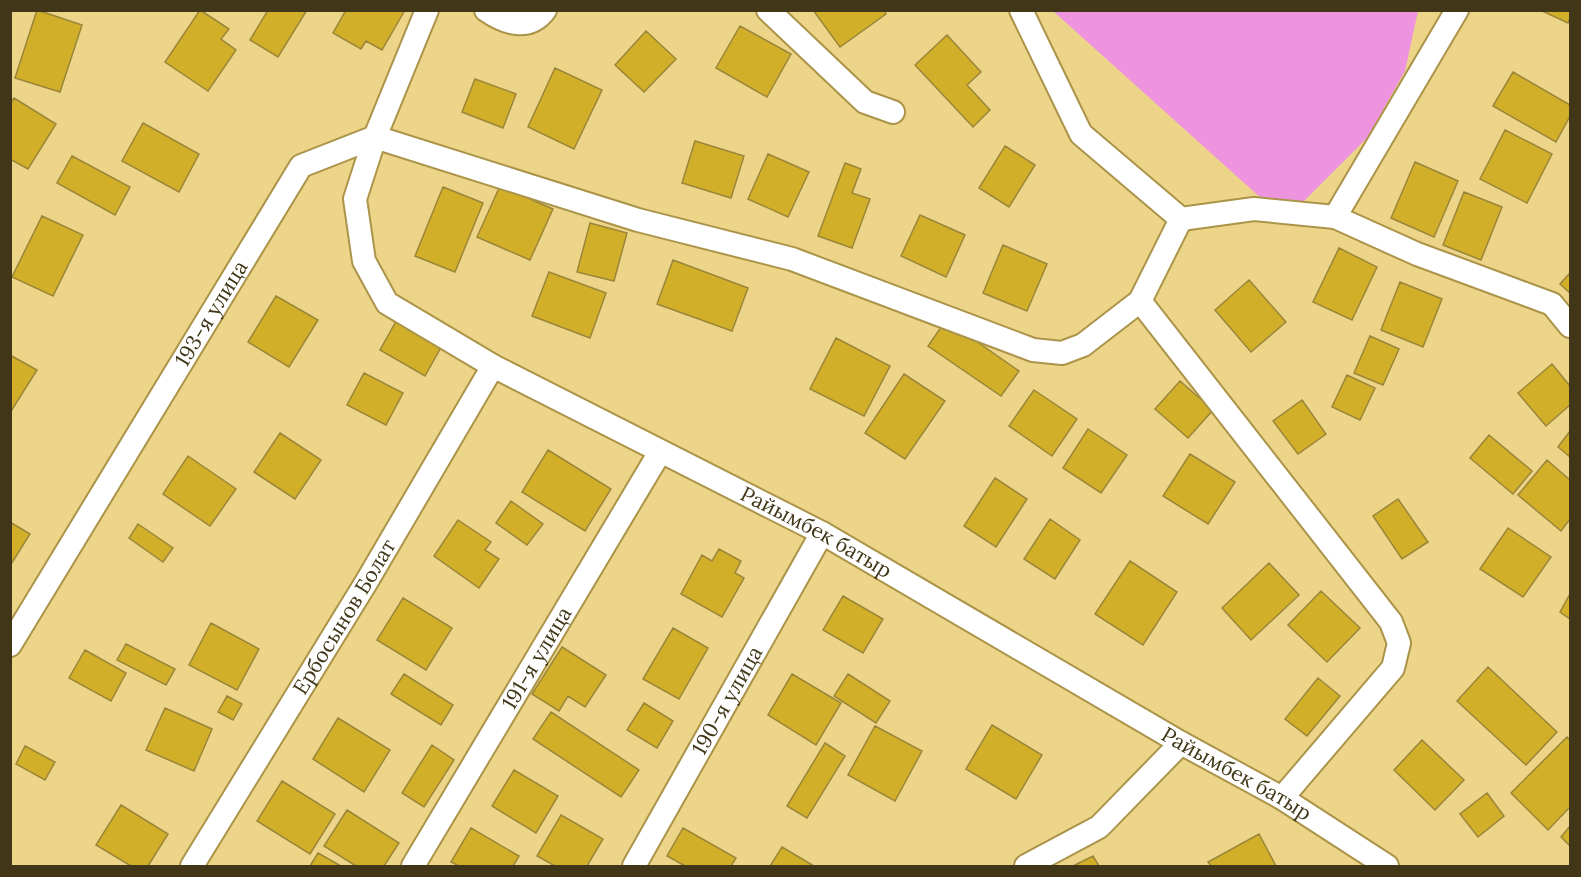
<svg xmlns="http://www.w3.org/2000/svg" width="1581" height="877" font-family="Lora,serif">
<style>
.green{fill:#ee94df}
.building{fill:#d2af28;stroke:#9b8539;stroke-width:1.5}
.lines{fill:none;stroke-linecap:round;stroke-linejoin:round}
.minor-casing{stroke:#ab9449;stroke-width:26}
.minor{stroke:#fff;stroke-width:22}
.labels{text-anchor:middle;stroke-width:6;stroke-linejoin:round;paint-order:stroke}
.street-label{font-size:21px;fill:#413718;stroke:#fdf7e1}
</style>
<rect width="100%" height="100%" fill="#ecd589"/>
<path class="green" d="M1053 11H1418L1405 71 1367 138 1303 202 1262 199Z"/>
<path class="building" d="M37 10 82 25 60 92 15 78Z
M200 10 229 29 221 39 236 50 208 91 165 62Z
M268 10H307L278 57 250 40Z
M346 10H405L382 50 366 41 361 49 333 33Z
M813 10H884L886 14 840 47Z
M1540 10H1570V18L1568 23Z
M740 26 791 54 767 97 716 68Z
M646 31 676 59 644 92 615 65Z
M947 35 981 72 967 85 990 110 973 127 915 65Z
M555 68 602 90 574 149 528 127Z
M1513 72 1570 105V116L1556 142 1493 106Z
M475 79 516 94 503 128 462 112Z
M14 98 56 124 28 169 10 159V104Z
M143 123 199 154 179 192 122 161Z
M1505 130 1552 154 1527 203 1480 179Z
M695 141 744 156 731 198 682 183Z
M1005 146 1035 165 1009 207 979 188Z
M768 154 809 172 788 217 748 199Z
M72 156 130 187 115 215 57 183Z
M1415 162 1458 181 1434 237 1391 218Z
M845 163 861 169 852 193 870 199 852 248 818 236Z
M500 186 553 209 530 260 477 237Z
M443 187 483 203 455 272 415 256Z
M1464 192 1502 207 1481 260 1443 245Z
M920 215 965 235 946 277 901 256Z
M42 216 83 235 53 296 12 277Z
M590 223 627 233 614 281 577 272Z
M1003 245 1047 264 1027 311 983 293Z
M1339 248 1377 267 1352 320 1313 302Z
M673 260 748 288 732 331 657 304Z
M549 272 606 293 590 338 532 316Z
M1570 273V293L1560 284Z
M1249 280 1286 322 1251 352 1215 310Z
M1400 282 1442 299 1423 347 1381 330Z
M276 296 318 320 289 367 248 342Z
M399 316 444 342 425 376 380 350Z
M946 320 1019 371 1001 396 928 346Z
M1370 336 1399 349 1383 385 1354 373Z
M836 338 890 366 864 416 810 389Z
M10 355 37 370 10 413Z
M1552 364 1570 386V405L1546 426 1518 393Z
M364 373 403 393 386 425 347 405Z
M904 374 945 401 905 459 865 433Z
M1347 375 1375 388 1360 420 1332 407Z
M1180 381 1213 410 1188 438 1155 409Z
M1034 390 1077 419 1052 456 1009 426Z
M1302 400 1326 434 1298 454 1273 421Z
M1088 429 1127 455 1101 493 1063 468Z
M1570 431V457L1558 447Z
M280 433 321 460 295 499 254 472Z
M1489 435 1532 471 1513 494 1470 458Z
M548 450 611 489 585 531 522 492Z
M1190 454 1235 482 1208 524 1163 496Z
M188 456 236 489 210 526 163 494Z
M1547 460 1570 480V519L1561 531 1518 495Z
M995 478 1027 499 996 547 964 526Z
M1398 499 1428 542 1402 559 1373 516Z
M511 501 543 524 527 545 496 523Z
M1050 519 1080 540 1055 579 1024 559Z
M458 520 491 542 485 550 499 559 479 588 434 556Z
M10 522 30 534 10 566Z
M138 524 173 548 163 562 129 538Z
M1508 528 1551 557 1523 597 1480 569Z
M719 549 741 561 735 573 744 578 722 617 681 594 702 555 712 561Z
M1130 561 1177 592 1143 645 1095 614Z
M1269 563 1299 595 1251 640 1222 608Z
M1321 591 1360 628 1327 662 1288 625Z
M1570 594V619L1560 612Z
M843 596 883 619 863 653 823 630Z
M403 598 452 628 426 670 377 640Z
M211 623 259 649 237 690 189 665Z
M673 628 708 648 679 699 643 679Z
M126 644 175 669 166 685 117 660Z
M562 647 606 675 585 707 568 696 559 711 532 694Z
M85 650 126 673 111 701 69 678Z
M1488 667 1557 732 1526 765 1457 701Z
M404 674 453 705 441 725 391 694Z
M792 674 841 703 816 745 768 715Z
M848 674 890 701 876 723 834 696Z
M1318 678 1340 696 1307 736 1285 719Z
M227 696 242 704 233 720 218 712Z
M644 703 673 721 657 748 627 730Z
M165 708 212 729 194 771 146 750Z
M551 712 639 770 621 797 533 739Z
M338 718 390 750 364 792 313 759Z
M992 725 1042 755 1016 799 966 769Z
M875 726 922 751 895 801 848 775Z
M1567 737 1570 740V807L1548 830 1511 793Z
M1422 740 1464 780 1435 810 1394 770Z
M825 743 845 756 807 818 787 806Z
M432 745 454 760 424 807 402 793Z
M25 746 55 762 45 780 16 764Z
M514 770 558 796 536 833 492 806Z
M282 781 335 814 310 854 257 821Z
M1487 793 1504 816 1478 837 1460 814Z
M121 805 168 834 148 866H131L96 845Z
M347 810 399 843 384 866H356L324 846Z
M561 815 603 839 587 866H555L537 856Z
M1570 826V846L1561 837Z
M471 828 519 856 513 866H459L451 862Z
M683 828 736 858 731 866H685L667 856Z
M1259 834 1276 866H1211L1208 862Z
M782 847 814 866H770Z
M318 853 341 866H310Z
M1093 856 1099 866H1073Z"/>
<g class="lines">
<defs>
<g id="minor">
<path d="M486 10C506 24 529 31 545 10"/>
<path d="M768 10 865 102 893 112"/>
<path d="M1021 10 1081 134 1181 219 1254 209 1335 217 1417 254 1552 304 1570 326"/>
<path d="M1335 217 1457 10"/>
<path id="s1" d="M1181 219 1140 301 1083 345 1062 353 1033 350 792 259 638 220 375 137 355 199 364 261 387 303 493 366 822 533 1181 743 1282 798 1387 866"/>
<path d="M1140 301 1391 622 1399 643 1393 668 1282 798"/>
<path id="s2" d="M10 645 301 166 375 137 427 10"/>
<path id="s3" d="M192 866 367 581 493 366"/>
<path id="s4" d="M413 866 660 452"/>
<path id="s5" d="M634 866 822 533"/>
<path d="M1026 866 1099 827 1181 743"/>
</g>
</defs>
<use href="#minor" class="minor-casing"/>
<use href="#minor" class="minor"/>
</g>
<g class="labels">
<g class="street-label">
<text dy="7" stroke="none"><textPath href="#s2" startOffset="388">193-я улица</textPath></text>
<text dy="7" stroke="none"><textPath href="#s1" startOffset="1570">Райымбек батыр</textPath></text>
<text dy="7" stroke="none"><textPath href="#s3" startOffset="292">Ербосынов Болат</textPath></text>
<text dy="7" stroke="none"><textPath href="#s4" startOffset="242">191-я улица</textPath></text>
<text dy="7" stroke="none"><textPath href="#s5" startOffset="190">190-я улица</textPath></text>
<text dy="7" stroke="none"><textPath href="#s1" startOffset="2055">Райымбек батыр</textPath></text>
</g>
</g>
<rect width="1581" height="877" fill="none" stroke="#413718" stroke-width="24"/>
</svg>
